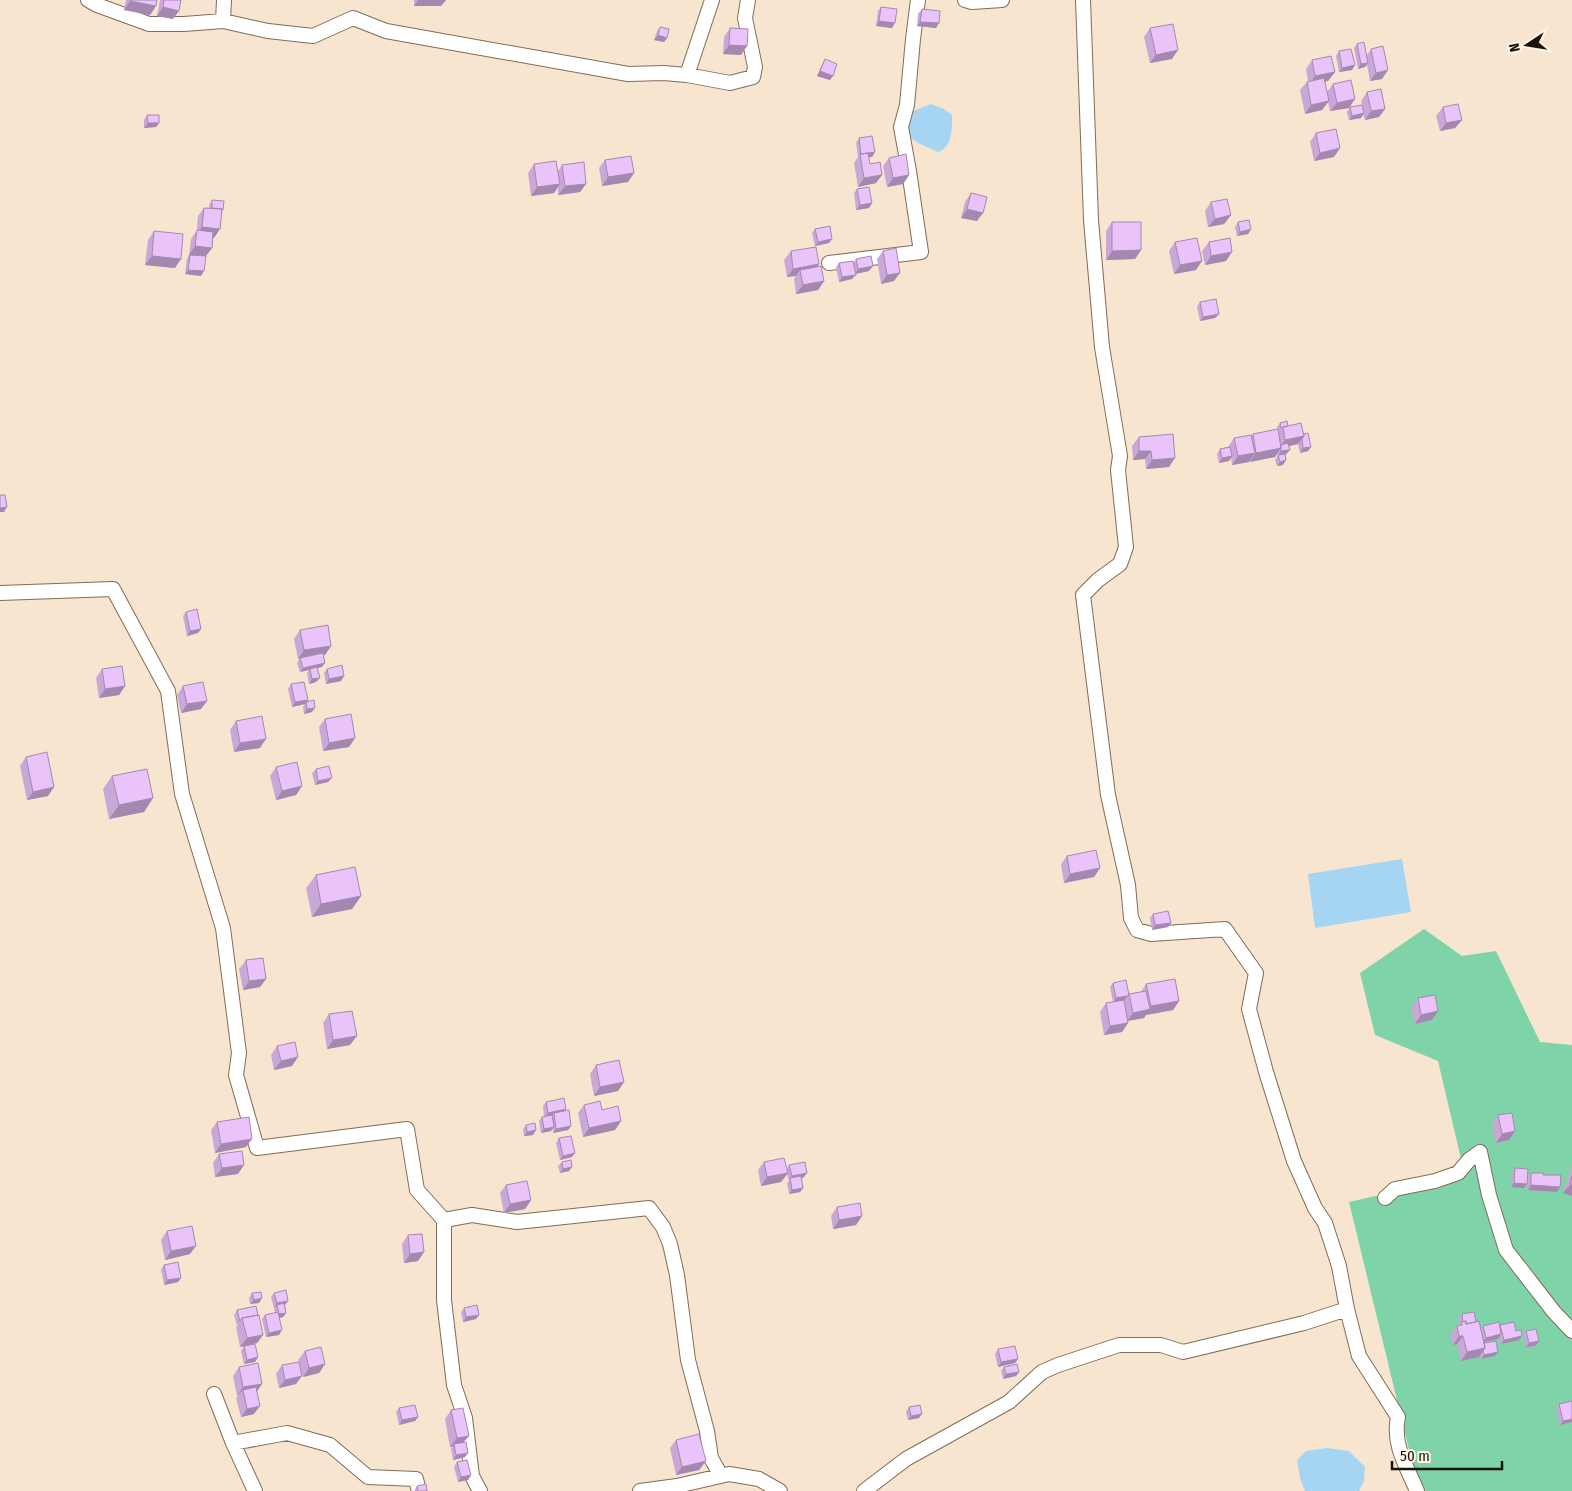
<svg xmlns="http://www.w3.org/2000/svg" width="1572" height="1491" font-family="'Fira Sans Condensed',sans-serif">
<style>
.green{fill:#7fd3a8}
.water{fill:#a6d4f3}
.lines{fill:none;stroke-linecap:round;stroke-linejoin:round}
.street-casing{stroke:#7e6d5a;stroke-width:16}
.street{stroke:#fff;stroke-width:14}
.wall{fill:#c9a8d8}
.shaded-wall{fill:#a488b0}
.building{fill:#eac3fb;stroke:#a488b0}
</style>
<rect width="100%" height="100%" fill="#f8e5cf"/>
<path class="green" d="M1424 929 1462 956 1496 951 1540 1042 1572 1045V1491H1419L1349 1202 1465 1176 1438 1061 1375 1035 1360 973Z"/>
<path class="water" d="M931 104 944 109 952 115C952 128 953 147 938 152 916 141 900 141 911 112Z
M1402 859 1411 912 1315 928 1308 874Z
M1327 1448 1349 1451 1365 1467 1364 1481 1359 1491H1305L1300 1478 1297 1460 1306 1451Z"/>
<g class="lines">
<defs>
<path id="street" d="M88 0 97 5 149 24H184L223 21 268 31 313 36 353 18 386 31 628 74 664 73 687 75 730 83 753 77 755 67 745 18 748 0
M965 0 972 2 1002 0
M1083 0 1091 220 1102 347 1120 456 1118 470 1126 547 1120 564 1098 580 1083 595 1108 795 1128 885 1131 918 1137 930 1151 934 1225 929 1256 973 1249 1009 1266 1072 1294 1161 1315 1208 1325 1223 1339 1266 1347 1309 1359 1356 1398 1417C1392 1444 1407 1467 1417 1491
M223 21 224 0
M687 75 712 0
M829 263 921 252 909 171 901 127 907 105 913 39 918 0
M0 593 113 589 168 691 182 794 223 928 239 1053 236 1075 257 1148 407 1129 417 1190 444 1220V1300L454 1385 465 1418 472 1476 480 1491
M1385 1198 1395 1189 1435 1181 1458 1173 1469 1160 1480 1152 1489 1195 1506 1250 1554 1312 1572 1331
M444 1220 472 1215 517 1222 649 1208 663 1227 670 1244 677 1275 688 1360 707 1431 711 1458 721 1476
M214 1394 233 1443 287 1433 330 1445 368 1477 416 1479 419 1491
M233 1443 255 1491
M640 1491 677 1486 729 1474 759 1479 780 1491
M864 1491 906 1459 1009 1402 1042 1372 1058 1365 1119 1345H1161L1183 1352 1304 1323 1347 1309"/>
</defs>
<use href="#street" class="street-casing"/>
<use href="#street" class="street"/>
</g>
<path class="wall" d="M126 0H157L156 6 150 15 124 10Z
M160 0H181L173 19 157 16Z
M414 0H446L441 6H414Z
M881 7 892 28 876 26 878 11Z
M922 9 939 23 936 28 917 26 918 14Z
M660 27 667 38 664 42 654 40 657 31Z
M730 28 747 46 741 55 723 54 724 37Z
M1150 28 1172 59 1150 63 1144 37Z
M1357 44 1367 55 1371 49 1382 79 1370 81 1367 65 1365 67 1358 69 1354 48Z
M1339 51 1355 65 1352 70 1339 72 1336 56Z
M825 59 830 80 817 76 822 64Z
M1312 60 1335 72 1328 81H1325L1327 92 1333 84 1349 108 1330 111 1328 102 1322 110 1305 114 1300 90 1307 82 1308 81 1306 69Z
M1367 92 1385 109 1379 117 1365 120 1363 114 1361 118 1349 120 1347 112 1350 107 1362 105 1361 101Z
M1443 107 1462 120 1455 128 1440 131 1436 116Z
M147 115 159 123 156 127 144 128V120Z
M1316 133 1334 157 1314 161 1310 142Z
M859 138 875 152 872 157H869L870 164 882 175 876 183 858 187 854 163 858 157 856 143Z
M889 158 909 175 903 184 887 187 883 166Z
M605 160 634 173 628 182 602 186 599 168Z
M534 164 558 171 562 165 586 184 580 192 558 195V187L554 193 531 196 528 173Z
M857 189 872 203 869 208 856 210 854 193Z
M971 193 977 221 961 218 965 202Z
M212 200 221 212 214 238H213L212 248 206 256 201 276 185 274 187 259 189 255 191 239 197 230 198 216 204 208H209V205Z
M1211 202 1231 215 1224 224 1208 227 1205 211Z
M1112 222 1141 250 1135 259 1106 260V231Z
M1238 222 1251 229 1248 234 1237 236 1235 227Z
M815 229 832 239 829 243 815 246 812 233Z
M154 231 175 268 145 265 148 240Z
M1175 242 1196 270 1174 274 1169 251Z
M1209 242 1226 261 1205 265 1202 251Z
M791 251 817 267 824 281 818 290 796 294 794 279 796 276 787 277 784 260Z
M883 251 894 281 881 284 877 259Z
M856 259 869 271 855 274 852 279 839 282 836 267 839 263H853Z
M1200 302 1219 314 1215 318 1200 321 1197 307Z
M1280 423 1288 426 1301 423 1308 451 1300 453 1298 444 1289 446 1290 450 1285 455 1283 465 1277 466 1275 460 1278 455V453L1275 457 1250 462V460L1249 462 1232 465 1231 458 1229 461 1219 463 1217 454 1220 449 1228 447 1234 438 1251 436 1253 434 1278 429 1277 427Z
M1139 437 1169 467 1146 469 1145 459 1133 460 1132 446Z
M186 612 201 629 198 633 187 636 183 616Z
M300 630 331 646 325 655H323L322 667 317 668 316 682 309 684 307 673 309 670 300 672 297 663 300 658 298 659 294 639Z
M102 669 125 686 119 695 99 698 96 678Z
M327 669 344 676 341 681 326 684 324 673Z
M291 684 308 700 305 704 292 707 288 689Z
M183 686 207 701 201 709 181 713 177 695Z
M306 702 312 712 304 714 303 707Z
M325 719 355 738 349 747 323 751 319 727Z
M236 721 260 748 234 752 230 730Z
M26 757 48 796 27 800 20 766Z
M276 767 302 786 296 795 276 800 270 776Z
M316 769 328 782 315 785 312 773Z
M112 776 153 798 144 812 109 819 103 789Z
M1067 856 1100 868 1094 877 1064 883 1061 864Z
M316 875 361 896 352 909 312 917 306 888Z
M1153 914 1171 923 1168 927 1152 930 1150 918Z
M246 960 266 979 260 987 243 990 239 969Z
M1113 983 1129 995V994L1141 992 1146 984 1179 1001 1173 1010 1146 1015 1144 1018 1127 1021 1128 1023 1122 1032 1104 1035 1100 1012 1106 1003 1113 1002 1110 987Z
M1418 998 1432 1020 1415 1024 1411 1007Z
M329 1014 350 1045 327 1049 323 1023Z
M277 1046 292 1066 274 1070 271 1055Z
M596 1065 618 1091 594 1096 590 1074Z
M546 1102 565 1111 571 1126 568 1130 553 1133V1129L551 1131 541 1133 539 1121 542 1117H544L543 1106Z
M584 1105 602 1110 621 1121 615 1130 583 1137 578 1113Z
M1498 1115 1515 1131 1509 1140 1496 1143 1492 1124Z
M217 1122 246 1147 215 1153 211 1130Z
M526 1125 533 1135 524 1136 523 1129Z
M559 1138 572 1157 560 1160 556 1143Z
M219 1154 238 1174 215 1177 213 1163Z
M562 1162 569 1171 560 1173 558 1166Z
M764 1162 787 1169 789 1165 803 1178H801L803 1188 800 1192 789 1194 787 1183 789 1181 787 1174 781 1182 761 1186 758 1170Z
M1572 1166V1196L1563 1193 1571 1168Z
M1515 1168 1524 1188 1511 1187 1512 1173Z
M1531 1173 1543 1175 1560 1187 1557 1192 1528 1190V1178Z
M506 1185 531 1200 525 1209 504 1213 500 1193Z
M837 1207 862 1216 856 1225 833 1229 831 1216Z
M167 1231 190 1254 165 1260 161 1240Z
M408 1235 424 1252 418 1261 404 1263 402 1244Z
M164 1265 178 1282 164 1285 161 1269Z
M252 1293 262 1298 259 1303 250 1304 249 1298Z
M274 1293 285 1305 286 1313 283 1317 279 1318V1335L266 1337 262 1319 265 1315 275 1313 274 1309 276 1307 274 1308 271 1297Z
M464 1308 476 1319 463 1322 461 1312Z
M237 1310 263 1335 257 1343 240 1347 236 1327 238 1325H237L234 1315Z
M1462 1314 1476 1322 1481 1329 1483 1326H1500V1325L1516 1331 1519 1340 1501 1344 1499 1337 1498 1339 1484 1342V1343L1495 1356 1481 1359 1480 1355 1479 1357 1461 1361 1457 1344 1453 1345 1450 1335 1457 1326H1458L1460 1324 1458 1319Z
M1526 1331 1539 1341 1535 1346 1526 1347 1523 1335Z
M244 1346 258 1357 255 1362 244 1364 241 1351Z
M998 1349 1018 1359 1015 1363 998 1367 995 1354Z
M305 1351 325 1364 319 1373 303 1377 298 1360Z
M282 1365 296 1384 279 1388 276 1374Z
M239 1367 257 1391 254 1414 241 1417 236 1398 238 1396H237L233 1376Z
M1004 1367 1019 1372 1016 1376 1003 1379 1001 1371Z
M1559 1404 1572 1422 1560 1425 1556 1408Z
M909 1407 919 1418 908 1420 906 1412Z
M399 1408 418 1417 415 1421 399 1425 396 1412Z
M451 1410 464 1443 465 1457 453 1460 451 1449 452 1447H450L445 1419Z
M676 1440 706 1461 699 1470 676 1475 670 1448Z
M457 1462 471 1475 468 1480 458 1482 454 1467Z
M417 1486 427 1491H414Z"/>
<path class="shaded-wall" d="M418 0H446L441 6H414Z
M130 1 156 6 150 15 124 10Z
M163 7 179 11 173 19 157 16Z
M879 21 895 23 892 28 876 26Z
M920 22 939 23 936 28 917 26Z
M658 35 667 38 664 42 654 40Z
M729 45 747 46 741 55 723 54Z
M1178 50 1172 59 1150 63 1156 55Z
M1368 63 1365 67 1358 69 1361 64Z
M1355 65 1352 70 1339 72 1342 68Z
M1388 70 1382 79 1370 81 1376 73Z
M820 71 833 76 830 80 817 76Z
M1335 72 1328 81 1309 85 1315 76Z
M1355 99 1349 108 1330 111 1337 103Z
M1329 101 1322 110 1305 114 1311 105Z
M1385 109 1379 117 1365 120 1371 111Z
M1364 113 1361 118 1349 120 1352 116Z
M1462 120 1455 128 1440 131 1446 123Z
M148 123H159L156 127 144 128Z
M1340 148 1334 157 1314 161 1320 153Z
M875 152 872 157 861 158 862 154Z
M634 173 628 182 602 186 608 177Z
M882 175 876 183 858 187 864 178Z
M909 175 903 184 887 187 893 178Z
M560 184 554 193 531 196 537 187Z
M586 184 580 192 558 195 565 186Z
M872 203 869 208 856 210 860 205Z
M967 209 983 213 977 221 961 218Z
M1231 215 1224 224 1208 227 1215 219Z
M202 227 220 229 214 238 196 236Z
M1251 229 1248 234 1237 236 1240 232Z
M832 239 829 243 815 246 818 242Z
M195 246 212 248 205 257 189 255Z
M1141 250 1135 259 1106 260 1112 251Z
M1232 252 1226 261 1205 265 1211 256Z
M152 256 181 259 175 268 145 265Z
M1202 261 1196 270 1174 274 1180 265Z
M819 264 813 273 800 270 796 276 787 277 793 269Z
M873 266 869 271 855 274 858 269Z
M188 270 204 271 201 276 185 274Z
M900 273 894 281 881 284 887 275Z
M856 275 852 279 839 282 842 277Z
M824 281 818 290 796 294 803 285Z
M1219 314 1215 318 1200 321 1203 317Z
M1304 436 1298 444 1281 448 1280 447 1285 440Z
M1311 447 1308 451 1300 453 1303 448Z
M1281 448 1275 457 1250 462 1256 453Z
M1290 450 1286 454 1278 456 1281 451Z
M1139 451H1151L1145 459 1133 460Z
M1255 453 1249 462 1232 465 1238 456Z
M1232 456 1229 461 1219 463 1222 458Z
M1175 458 1169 467 1146 469 1152 460Z
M1286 460 1283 465 1277 466 1280 462Z
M7 507 4 512H0V508Z
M201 629 198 633 187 636 190 631Z
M331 646 325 655 298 659 304 650Z
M325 663 322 667 310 670V669L309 670 300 672 303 668Z
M344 676 341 681 326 684 329 679Z
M320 678 316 682 309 684 312 679Z
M125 686 119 695 99 698 105 689Z
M308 700 305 704 292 707 295 702Z
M207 701 201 709 181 713 187 704Z
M315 708 312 712 304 714 307 709Z
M355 738 349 747 323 751 329 743Z
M266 739 260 748 234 752 240 743Z
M332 778 328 782 315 785 318 781Z
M302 786 296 795 276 800 282 791Z
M54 787 48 796 27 800 33 792Z
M153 798 144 812 109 819 119 805Z
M1100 868 1094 877 1064 883 1070 874Z
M361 896 352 909 312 917 321 904Z
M1171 923 1168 927 1152 930 1155 925Z
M266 979 260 987 243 990 249 981Z
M1127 996 1124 1001 1113 1003 1116 998Z
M1179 1001 1173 1010 1146 1015 1144 1018 1127 1021 1133 1013 1148 1010 1151 1006Z
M1438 1011 1432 1020 1415 1024 1421 1015Z
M1128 1023 1122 1032 1104 1035 1110 1026Z
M357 1036 350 1045 327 1049 333 1040Z
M298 1057 292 1066 274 1070 281 1061Z
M624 1082 618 1091 594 1096 600 1087Z
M566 1109 563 1113H554L552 1116 545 1117 548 1113Z
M621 1121 615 1130 583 1137 589 1128Z
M571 1126 568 1130 553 1133 556 1129Z
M554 1127 551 1131 541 1133 544 1129Z
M536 1130 533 1135 524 1136 527 1132Z
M1515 1131 1509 1140 1496 1143 1502 1134Z
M252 1139 246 1147 215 1153 221 1144Z
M575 1153 572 1157 560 1160 563 1156Z
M244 1165 238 1174 215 1177 222 1168Z
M572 1167 569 1171 560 1173 563 1169Z
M788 1173 781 1182 761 1186 767 1177Z
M807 1173 803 1178 790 1180V1178L792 1176Z
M1514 1183 1527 1184 1524 1188 1511 1187Z
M1531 1185 1560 1187 1557 1192 1528 1190Z
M1570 1185H1572V1196L1563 1193Z
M803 1188 800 1192 789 1194 792 1190Z
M531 1200 525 1209 504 1213 510 1204Z
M862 1216 856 1225 833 1229 839 1220Z
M196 1246 190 1254 165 1260 171 1251Z
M424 1252 418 1261 404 1263 410 1254Z
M181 1278 178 1282 164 1285 167 1280Z
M262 1298 259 1303 250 1304 254 1300Z
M288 1301 285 1305H277L276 1307 274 1308 277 1303Z
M286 1313 283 1317 276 1319 279 1314Z
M479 1315 476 1319 463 1322 466 1317Z
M282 1330 279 1335 266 1337 269 1333Z
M1501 1334 1498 1339 1483 1342 1486 1338Z
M263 1335 257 1343 240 1347 247 1338Z
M1459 1336H1463L1457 1344 1453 1345Z
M1522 1336 1519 1340 1501 1344 1504 1340Z
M1539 1341 1535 1346 1526 1347 1529 1343Z
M1485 1348 1479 1357 1461 1361 1467 1352Z
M1498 1352 1495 1356 1481 1359 1484 1355Z
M258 1357 255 1362 244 1364 247 1360Z
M1018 1359 1015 1363 998 1367 1001 1362Z
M325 1364 319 1373 303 1377 309 1368Z
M1019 1372 1016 1376 1003 1379 1006 1374Z
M302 1376 296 1384 279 1388 285 1380Z
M262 1384 256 1393 243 1390 237 1396 243 1387Z
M260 1406 254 1414 241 1417 247 1409Z
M922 1414 919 1418 908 1420 911 1416Z
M418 1417 415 1421 399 1425 402 1420Z
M1572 1419V1422L1560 1425 1563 1421Z
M469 1436 462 1444H454L452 1447H450L457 1438Z
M468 1453 465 1457 453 1460 456 1455Z
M706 1461 699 1470 676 1475 682 1467Z
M471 1475 468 1480 458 1482 461 1477Z"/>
<path class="building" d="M130 0H157L156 6 130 1Z
M164 0H181L179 11 163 7Z
M881 7 897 9 895 23 879 21Z
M922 9 940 11 939 23 920 22Z
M1173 24 1178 50 1156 55 1150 28Z
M660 27 669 29 667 38 658 35Z
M730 28 748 29 747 46 729 45Z
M1364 42 1368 63 1361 64 1357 44Z
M1383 46 1388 70 1376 73 1371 49Z
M1351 49 1355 65 1342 68 1339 51Z
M1331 56 1335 72 1315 76 1312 60Z
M825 59 837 64 833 76 820 71Z
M1324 78 1329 101 1311 105 1307 82Z
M1351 80 1355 99 1337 103 1333 84Z
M1381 89 1385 109 1371 111 1367 92Z
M1458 104 1462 120 1446 123 1443 107Z
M1362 105 1364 113 1352 116 1350 107Z
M147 115H159V123H148Z
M1336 129 1340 148 1320 153 1316 133Z
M872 136 875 152 861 154 859 138Z
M868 153 870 164 880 162 882 175 864 178 860 154Z
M906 154 909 175 893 178 889 158Z
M631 156 634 173 608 177 605 160Z
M556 161 560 184 537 187 534 164Z
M584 162 586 184 565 186 562 165Z
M869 187 872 203 860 205 857 189Z
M971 193 987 197 983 213 967 209Z
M1227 199 1231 215 1215 219 1211 202Z
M212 200 224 201 223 210H222V209L212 208Z
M204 208 222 209 220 229 202 227Z
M1249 220 1251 229 1240 232 1238 222Z
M1112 222H1141V250L1112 251Z
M830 226 832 239 818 242 815 229Z
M197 230 213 232 212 248 195 246Z
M154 231 183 234 181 259 152 256Z
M1197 238 1202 261 1180 265 1175 242Z
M1230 238 1232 252 1211 256 1209 242Z
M816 247 819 264 793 269 791 251Z
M896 248 900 273 887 275 883 251Z
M190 255 206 256 204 271 188 270Z
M871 256 873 266 858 269 856 259Z
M853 261 856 275 842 277 839 263Z
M821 266 824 281 803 285 800 270Z
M1216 299 1219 314 1203 317 1200 302Z
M1287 421 1288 426 1283 427 1281 428 1280 423Z
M1301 423 1304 436 1285 440 1283 427Z
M1278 429 1281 448 1256 453 1253 434Z
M1308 433 1311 447 1303 448 1302 439 1304 436V434Z
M1173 434 1175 458 1152 460 1151 451H1139V437Z
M1251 435 1255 453 1238 456 1234 438Z
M1288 443 1290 450 1281 451V445Z
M1230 447 1232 456 1222 458 1220 449Z
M1285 454 1286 460 1280 462 1278 455Z
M0 495H5L7 507 0 508Z
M197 609 201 629 190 631 186 612Z
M328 625 331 646 304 650 300 630Z
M323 653 325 663 303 668 300 658Z
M342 665 344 676 329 679 327 669Z
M122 666 125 686 105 689 102 669Z
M317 667 320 678 312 679 310 669Z
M203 682 207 701 187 704 183 686Z
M304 682 308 700 295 702 291 684Z
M314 700 315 708 307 709 306 702Z
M351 714 355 738 329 743 325 719Z
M262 716 266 739 240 743 236 721Z
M47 752 54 787 33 792 26 757Z
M297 762 302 786 282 791 276 767Z
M329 766 332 778 318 781 316 769Z
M147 769 153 798 119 805 112 776Z
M1096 850 1100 868 1070 874 1067 856Z
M355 867 361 896 321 904 316 875Z
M1168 911 1171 923 1155 925 1153 914Z
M263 958 266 979 249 981 246 960Z
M1175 979 1179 1001 1151 1006 1146 984Z
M1126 980 1129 995 1127 996 1116 998 1113 983Z
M1146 991 1150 1009 1133 1013 1129 994Z
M1435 995 1438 1011 1421 1015 1418 998Z
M1124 1000 1128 1023 1110 1026 1106 1003Z
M352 1011 357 1036 333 1040 329 1014Z
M295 1042 298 1057 281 1061 277 1046Z
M619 1060 624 1082 600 1087 596 1065Z
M564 1098 566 1109 548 1113 546 1102Z
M600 1101 602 1110 618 1106 621 1121 589 1128 584 1105Z
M569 1110 571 1126 556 1129 554 1113Z
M1512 1113 1515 1131 1502 1134 1498 1115Z
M552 1115 554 1127 544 1129 542 1117Z
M249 1117 252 1139 221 1144 217 1122Z
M535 1123 536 1130 527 1132 526 1125Z
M571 1136 575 1153 563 1156 559 1138Z
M242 1151 244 1165 222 1168 219 1154Z
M784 1158 788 1173 767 1177 764 1162Z
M571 1160 572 1167 563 1169 562 1162Z
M805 1162 807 1173 792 1176 789 1165Z
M1515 1168 1528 1169 1527 1184 1514 1183Z
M1531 1173H1543V1175H1561L1560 1187 1531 1185Z
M801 1176 803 1188 792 1190 790 1178Z
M1572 1176V1185H1570Z
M527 1181 531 1200 510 1204 506 1185Z
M860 1203 862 1216 839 1220 837 1207Z
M192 1226 196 1246 171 1251 167 1231Z
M422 1234 424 1252 410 1254 408 1235Z
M178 1262 181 1278 167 1280 164 1265Z
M286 1290 288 1301 277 1303 274 1293Z
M261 1292 262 1298 254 1300 252 1293Z
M284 1303 286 1313 279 1314 277 1305Z
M477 1305 479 1315 466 1317 464 1308Z
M256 1306 258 1315 242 1318 240 1321 237 1310Z
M278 1312 282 1330 269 1333 265 1315Z
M1474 1312 1476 1322 1466 1324V1321L1463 1322 1462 1314Z
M259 1315 263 1335 247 1338 242 1318Z
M1466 1321V1324L1479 1321 1485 1348 1467 1352 1463 1336H1459L1457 1326 1462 1325 1461 1322Z
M1499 1322 1501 1334 1486 1338 1483 1326Z
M1514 1322 1516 1331 1521 1330 1522 1336 1504 1340 1500 1325Z
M1536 1329 1539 1341 1529 1343 1526 1331Z
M1496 1341 1498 1352 1484 1355 1483 1351 1485 1348 1484 1343Z
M255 1344 258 1357 247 1360 244 1346Z
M1015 1346 1018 1359 1001 1362 998 1349Z
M321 1347 325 1364 309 1368 305 1351Z
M299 1362 302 1376 285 1380 282 1365Z
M258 1363 262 1384 243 1387 239 1367Z
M1017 1364 1019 1372 1006 1374 1004 1367Z
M256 1387 260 1406 247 1409 243 1390Z
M1572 1401V1419L1563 1421 1559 1404Z
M415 1405 418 1417 402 1420 399 1408Z
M920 1405 922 1414 911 1416 909 1407Z
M463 1408 469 1436 457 1438 451 1410Z
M699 1434 706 1461 682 1467 676 1440Z
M466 1442 468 1453 456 1455 454 1444Z
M467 1460 471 1475 461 1477 457 1462Z
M426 1484 427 1491H418L417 1486Z"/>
<g transform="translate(1527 45) rotate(258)" stroke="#fff3e6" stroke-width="4" paint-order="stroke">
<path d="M0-4L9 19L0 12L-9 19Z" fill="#19120b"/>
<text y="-8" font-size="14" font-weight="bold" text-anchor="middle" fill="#19120b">N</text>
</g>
<path d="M1392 1461v8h110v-8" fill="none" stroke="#19120b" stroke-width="2.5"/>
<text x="1400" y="1461" font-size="15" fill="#19120b" stroke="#fff3e6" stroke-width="4" paint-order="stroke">50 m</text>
</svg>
